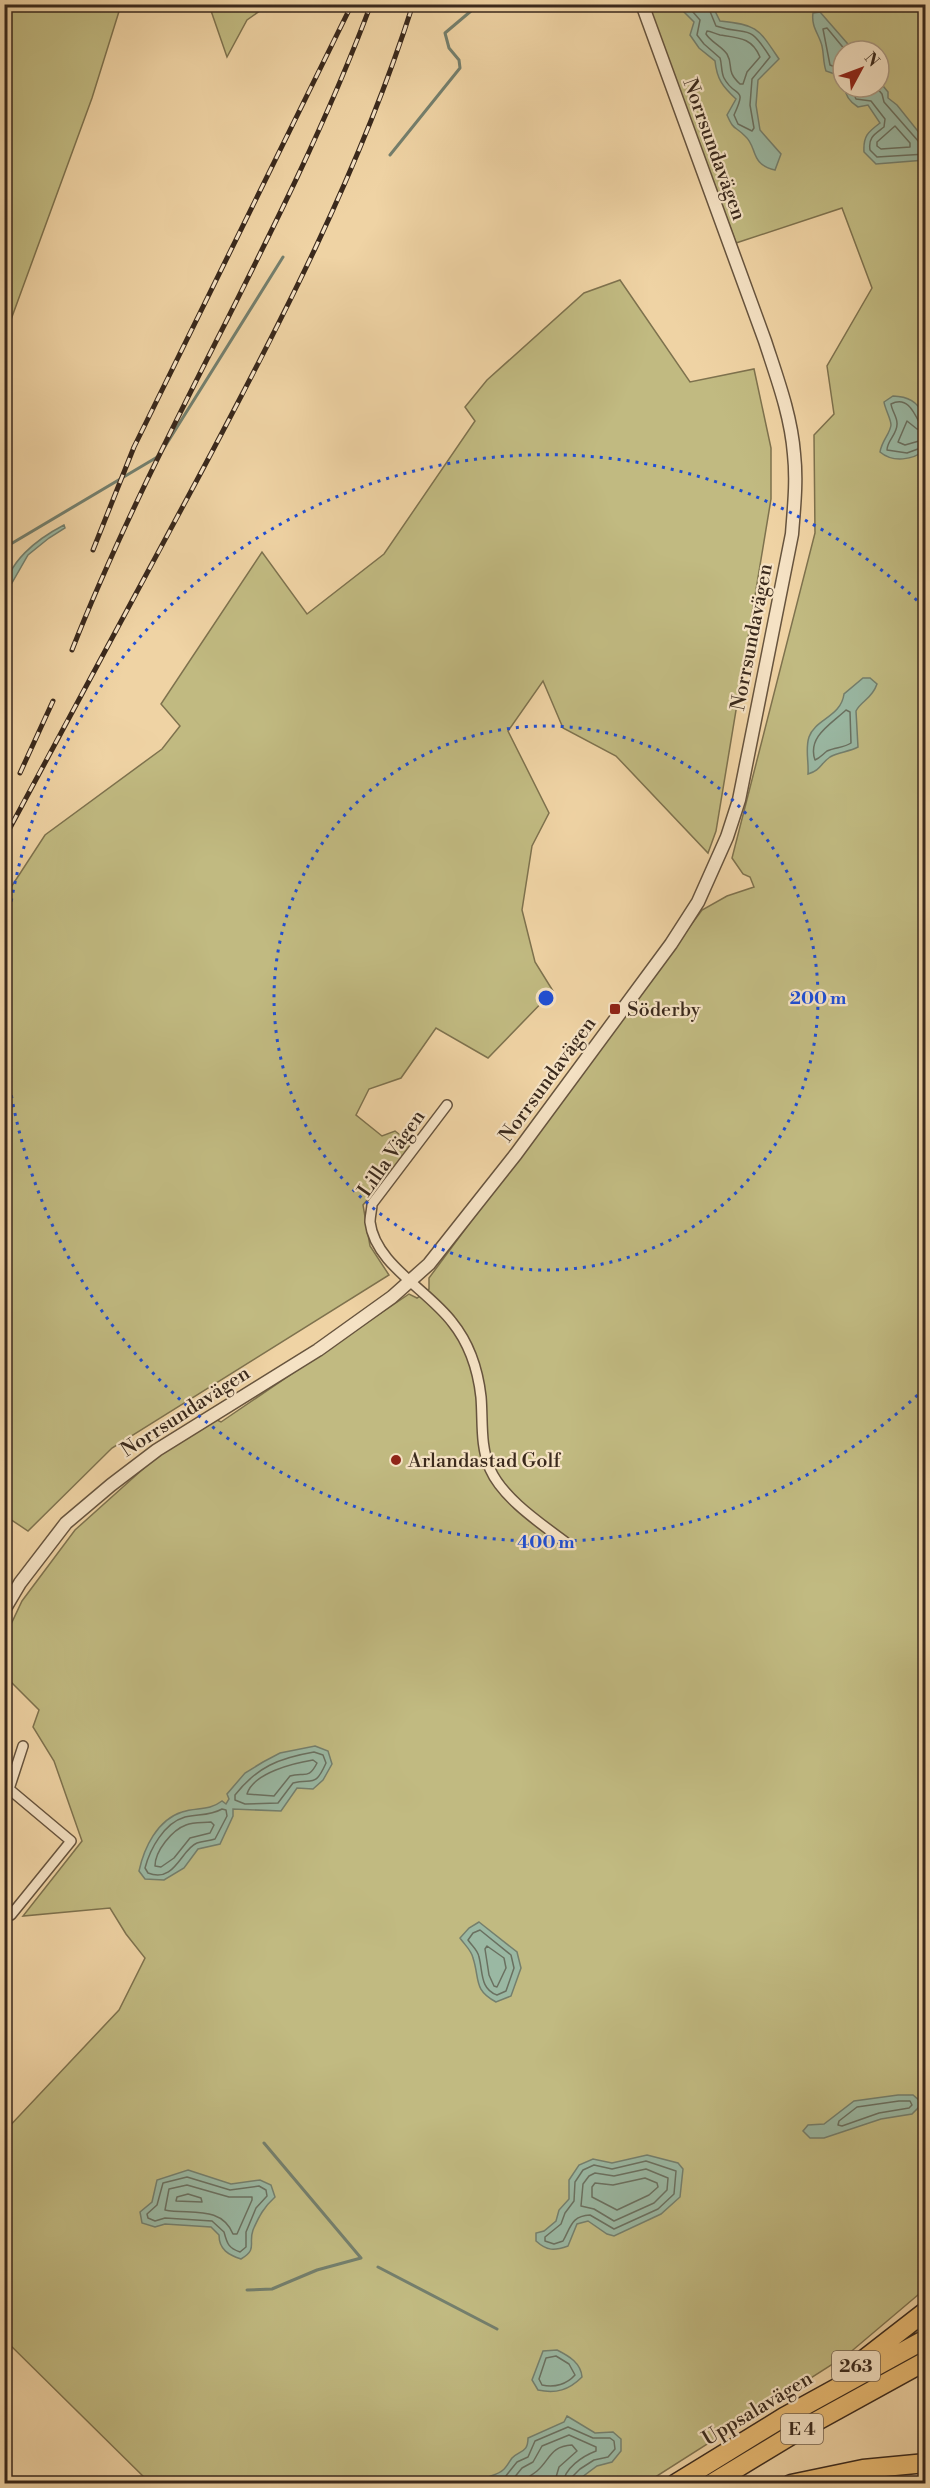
<svg xmlns="http://www.w3.org/2000/svg" width="930" height="2488" font-family="'Libre Bodoni',serif">
<style>
.green{fill:#c1ba81;stroke:#7e724e;stroke-width:1.5;fill-rule:evenodd}
.water{fill:#9ab8a3;stroke:#747f6d;stroke-width:1.5}
.lines{fill:none;stroke-linecap:round;stroke-linejoin:round}
.shore{stroke:#6a7060;stroke-width:1.5}
.stream{stroke:#747f6d;stroke-width:3}
.minor-casing{stroke:#67543e;stroke-width:12}
.tertiary-casing{stroke:#67543e;stroke-width:15}
.motorway-casing{stroke:#3a291c;stroke-width:21}
.minor{stroke:#f5e2c4;stroke-width:9}
.tertiary{stroke:#f5e2c4;stroke-width:12}
.motorway{stroke:#e8ba72;stroke-width:18}
.rail-casing{stroke:#3a291c;stroke-width:5}
.rail{stroke:#f5e2c4;stroke-width:3;stroke-dasharray:9;stroke-linecap:butt}
.ring{fill:none;stroke:#1d4ed8;stroke-width:3;stroke-dasharray:3 6}
.poi-dot{fill:#8f2418;stroke:#f5e2c4;stroke-width:2}
.labels{text-anchor:middle;stroke-width:4.5;stroke-linejoin:round;paint-order:stroke}
.shield{fill:#f5e2c4;stroke:#72604e;stroke-width:1.5}
.shield-label{font-size:18px;font-weight:bold;fill:#3a291c}
.street-label{font-size:20px;fill:#3a291c;stroke:#f5e2c4}
.poi-label{font-size:20px;fill:#3a291c;stroke:#f5e2c4;text-anchor:start}
.centre{fill:#1d4ed8;stroke:#f5e2c4;stroke-width:3}
.ring-label{font-size:18px;text-anchor:middle;font-weight:bold;fill:#1d4ed8;stroke:#f5e2c4;stroke-width:4.5;stroke-linejoin:round;paint-order:stroke}
</style>
<rect width="100%" height="100%" fill="#efd3a4"/>
<filter id="stains"><feTurbulence type="fractalNoise" baseFrequency=".00333" numOctaves="4"/><feColorMatrix values="0 0 0 0 .2 0 0 0 0 .09 0 0 0 0 .02 0 0 0 .5 -.17"/></filter>
<radialGradient id="worn" r=".72"><stop offset=".6" stop-color="#630" stop-opacity="0"/><stop offset="1" stop-color="#630" stop-opacity=".3"/></radialGradient>
<path class="green" d="M5 4 121 5 92 98 5 336Z
M209 5H268L247 20 227 57Z
M648 5H925V2289L847 2355 646 2483H150L5 2340 4 2132 119 2010 145 1958 126 1934 110 1908 23 1916 82 1841 54 1761 33 1727 39 1710 5 1676V1637L22 1601 75 1530 163 1451 215 1419 221 1422 409 1294 417 1298 429 1289V1278L702 910 727 896 754 887 750 877 743 874 732 858 815 533 814 435 834 414 827 366 872 288 842 208 736 243ZM843 51H879V87H843Z
M620 280 690 382 754 369 771 448V499L716 831 708 853 616 756 563 728 543 681 508 731 549 813 532 846 522 910 535 962 553 991 488 1058 436 1028 401 1078 369 1089 356 1115 382 1136 395 1131 413 1145 363 1205 370 1246 389 1275 112 1448 28 1531 4 1515V1456L7 1452 4 1451V898L45 835 162 749 180 726 161 704 262 552 307 614 384 554 475 421 465 407 487 380 584 293Z"/>
<path class="water" d="M677 5H712L720 21C758 25 758 28 779 59L758 80 756 105 760 130 781 154 775 170C749 164 758 147 745 136 734 125 734 131 727 115L736 99C722 86 717 79 715 61L699 48 690 35 694 22Z
M820 12 854 51H843V77L826 71C823 62 824 55 822 46 819 34 811 27 813 13Z
M879 81 888 92V98L897 105 925 140V160L876 164 864 152C863 136 868 132 880 123L868 105 858 107C850 102 845 96 845 87H879Z
M893 396C927 397 926 423 925 450 913 460 893 463 880 452 882 440 890 434 891 425 891 419 885 409 884 402Z
M64 525 65 528 49 538 28 555 5 595C4 563 39 538 64 525Z
M863 678H870L877 684C872 699 861 701 856 711L858 747C849 752 838 752 830 757 820 764 821 770 808 774 809 762 805 749 809 737 815 719 841 717 844 694Z
M315 1746 328 1751 332 1764 323 1780 313 1789 297 1788 281 1811 233 1809V1816L220 1844 198 1849 184 1868 164 1880 145 1879 139 1871C144 1848 157 1820 182 1812 196 1807 209 1811 222 1801L226 1804 229 1799 227 1794 245 1773 263 1762 280 1753Z
M479 1922 517 1952 521 1968 511 1996 496 2002C473 1990 480 1979 473 1958 472 1951 464 1944 460 1938L469 1928Z
M898 2095H913L920 2101 921 2105 912 2114 881 2119 824 2138H810L803 2131 808 2125 824 2124 854 2101Z
M647 2155 678 2163 683 2169 680 2197 661 2214 614 2236 607 2234 588 2221 577 2224 568 2246C554 2251 547 2251 536 2241V2233L544 2231 556 2221 559 2210 569 2199V2180L579 2165 593 2159 612 2163Z
M188 2170 231 2184 260 2180 271 2185 275 2197C264 2207 259 2216 253 2230 248 2244 258 2249 241 2259 229 2255 219 2250 219 2235L211 2227 165 2224 155 2227 142 2223 140 2212 152 2202 157 2180Z
M557 2350C569 2356 581 2363 582 2377 569 2390 556 2394 538 2390L532 2380 543 2351Z
M567 2416 595 2433 613 2432 621 2439V2451L612 2462 597 2466 574 2483H478C486 2475 497 2476 503 2470 507 2467 509 2462 512 2458 520 2450 528 2453 528 2438L564 2422Z"/>
<g class="lines">
<path class="shore" d="M686 4 700 20 697 35 704 44 720 58C722 64 721 72 724 78 735 99 748 85 734 115L738 124 752 131 754 128 750 105 752 79 770 57C747 21 749 37 716 26L707 4
M707 31C711 31 715 34 720 35 740 38 752 38 760 57L747 72 743 84H740C725 70 734 66 727 54 721 46 711 42 706 34Z
M843 70 830 65 823 29 827 28 846 51
M851 87 856 99 871 101 885 119 884 127C875 134 868 137 870 150L877 157 926 154
M876 87 882 94 884 102 919 142 926 144
M895 126 910 143V147L881 149 877 146V142Z
M926 424 919 422C913 410 906 396 891 404 892 411 897 417 897 423 898 434 887 440 887 450L907 453 926 446
M926 431 917 429 907 421 898 442 905 445 926 439
M846 710 850 712 851 743C844 748 835 747 827 751 822 755 820 758 815 760 807 737 831 724 846 710Z
M314 1752 323 1755 326 1763C315 1788 313 1778 293 1783L278 1803 245 1804 235 1800V1795C257 1767 279 1758 314 1752Z
M313 1760 317 1763C308 1781 304 1771 290 1776L274 1796 247 1794C253 1773 294 1763 313 1760Z
M222 1809 226 1810 227 1816 215 1839C209 1841 203 1841 197 1843 181 1849 175 1884 148 1873L145 1868C150 1849 164 1823 185 1817 198 1814 210 1816 222 1809Z
M211 1822 214 1825 210 1833 190 1838 174 1858 161 1867 155 1866C155 1851 172 1830 186 1825 194 1822 203 1823 211 1822Z
M480 1930 511 1955 514 1968 506 1991 497 1995C480 1989 483 1972 479 1957 478 1950 472 1946 468 1940L473 1933Z
M487 1946 504 1958 506 1968 497 1987 494 1986 489 1975 485 1949Z
M899 2101H910L912 2105 909 2108 879 2113 842 2126 838 2125 839 2121 857 2107Z
M646 2161 676 2171 674 2194 658 2209 614 2229 590 2215C571 2216 571 2227 563 2241L554 2244 545 2241V2237L561 2224 565 2213 574 2201 575 2182 583 2170 594 2165 612 2169Z
M646 2169 668 2178 667 2190 654 2203 614 2221 594 2209 581 2206 583 2184 589 2176 595 2173 614 2176Z
M187 2177 230 2190 259 2186 266 2190 267 2196 256 2208 246 2232V2247L240 2252C228 2248 227 2243 224 2232L212 2221 165 2218 155 2221 148 2218 147 2214 157 2205 163 2183Z
M645 2178 657 2183 658 2187 649 2195 617 2210 592 2197V2187L595 2183 613 2185Z
M187 2185 229 2197H252V2200L237 2234H233C221 2205 190 2215 165 2210L169 2189Z
M188 2194 201 2198 202 2202 176 2201 177 2197Z
M556 2356 569 2364 575 2375C567 2384 555 2388 542 2385L539 2379 546 2358Z
M487 2484 505 2477 517 2462 528 2457 535 2441 568 2427 593 2438H610L614 2441 615 2449 608 2457 594 2460 580 2469 571 2478 570 2484
M509 2484 522 2468 533 2462 542 2446 569 2435 596 2447V2451C583 2456 564 2468 563 2484
M521 2484C526 2477 531 2476 537 2471 550 2460 550 2446 572 2445L577 2451 559 2467 554 2484"/>
<path class="stream" d="M390 155 460 68 459 60 449 48 445 33 471 11 475 4
M4 548 159 456 283 257
M378 2267 497 2329
M247 2290 272 2289 317 2270 361 2258 264 2143"/>
<defs>
<path id="minor" d="M447 1105 372 1204C372 1209 370 1216 370 1222 375 1264 428 1290 452 1322 469 1343 478 1370 481 1397 483 1422 480 1445 490 1469 503 1499 543 1525 568 1544
M4 1916 11 1915 71 1841 9 1789 23 1746"/>
<path id="tertiary" d="M4 1610 20 1583 66 1523 111 1485 157 1450 318 1350 392 1297 429 1264 516 1154 671 944 698 902 727 837 739 800 792 534C794 507 797 481 794 454 791 415 777 378 765 341L642 4"/>
<path id="motorway" d="M854 2367 926 2311
M675 2484 784 2417 926 2339
M711 2484 795 2433 926 2361
M791 2484 863 2469 926 2463"/>
</defs>
<use href="#minor" class="minor-casing"/>
<use href="#tertiary" class="tertiary-casing"/>
<use href="#motorway" class="motorway-casing"/>
<use href="#minor" class="minor"/>
<use href="#tertiary" class="tertiary"/>
<use href="#motorway" class="motorway"/>
<defs>
<path id="rail" d="M93 550 134 447 352 4
M72 650C159 429 288 227 371 4
M20 773 53 701
M4 839C68 719 133 600 197 480 279 326 360 171 413 4"/>
</defs>
<use href="#rail" class="rail-casing"/>
<use href="#rail" class="rail"/>
</g>
<g class="ring">
<circle cx="546" cy="998" r="272"/>
<path d="M924 1389A544 544 0 0 1 5 1050M5 946A544 544 0 0 1 924 607"/>
</g>
<g class="poi-dot">
<rect x="609" y="1003" width="12" height="12" rx="3"/>
<circle cx="396" cy="1460" r="6"/>
</g>
<g class="labels">
<g class="shield">
<rect x="832" y="2351" width="48" height="30" rx="4.5"/>
<rect x="781" y="2414" width="42" height="30" rx="4.5"/>
</g>
<g class="shield-label">
<text x="856" y="2372">263</text>
<text x="802" y="2435">E 4</text>
</g>
<g class="street-label">
<text transform="translate(715 149) rotate(70)" y="7">Norrsundavägen</text>
<text transform="translate(751 637) rotate(-79)" y="7">Norrsundavägen</text>
<text transform="translate(547 1079) rotate(-54)" y="7">Norrsundavägen</text>
<text transform="translate(391 1153) rotate(-55)" y="7">Lilla Vägen</text>
<text transform="translate(185 1411) rotate(-33)" y="7">Norrsundavägen</text>
<text transform="translate(757 2408) rotate(-31)" y="7">Uppsalavägen</text>
</g>
<g class="poi-label">
<text x="627" y="1016">Söderby</text>
<text x="408" y="1467">Arlandastad Golf</text>
</g>
</g>
<circle cx="546" cy="998" r="9" class="centre"/>
<g class="ring-label">
<text x="818" y="1004">200 m</text>
<text x="546" y="1548">400 m</text>
</g>
<rect width="930" height="2488" fill="none" stroke="#efd3a4" stroke-width="24"/>
<rect x="6" y="6" width="918" height="2476" fill="none" stroke="#3a291c" stroke-width="3"/>
<rect x="12" y="12" width="906" height="2464" fill="none" stroke="#3a291c" stroke-width="1.5"/>
<g transform="translate(861 69) rotate(49)"><circle r="28" fill="#f5e2c4" stroke="#aa9881" stroke-width="1.5"/>
<path d="M0-4.5L10 22L0 15L-10 22Z" fill="#8f2418"/>
<text y="-9" font-size="16" font-weight="bold" text-anchor="middle" fill="#3a291c">N</text>
</g>
<rect width="100%" height="100%" filter="url(#stains)"/>
<rect width="100%" height="100%" fill="url(#worn)"/>
</svg>
